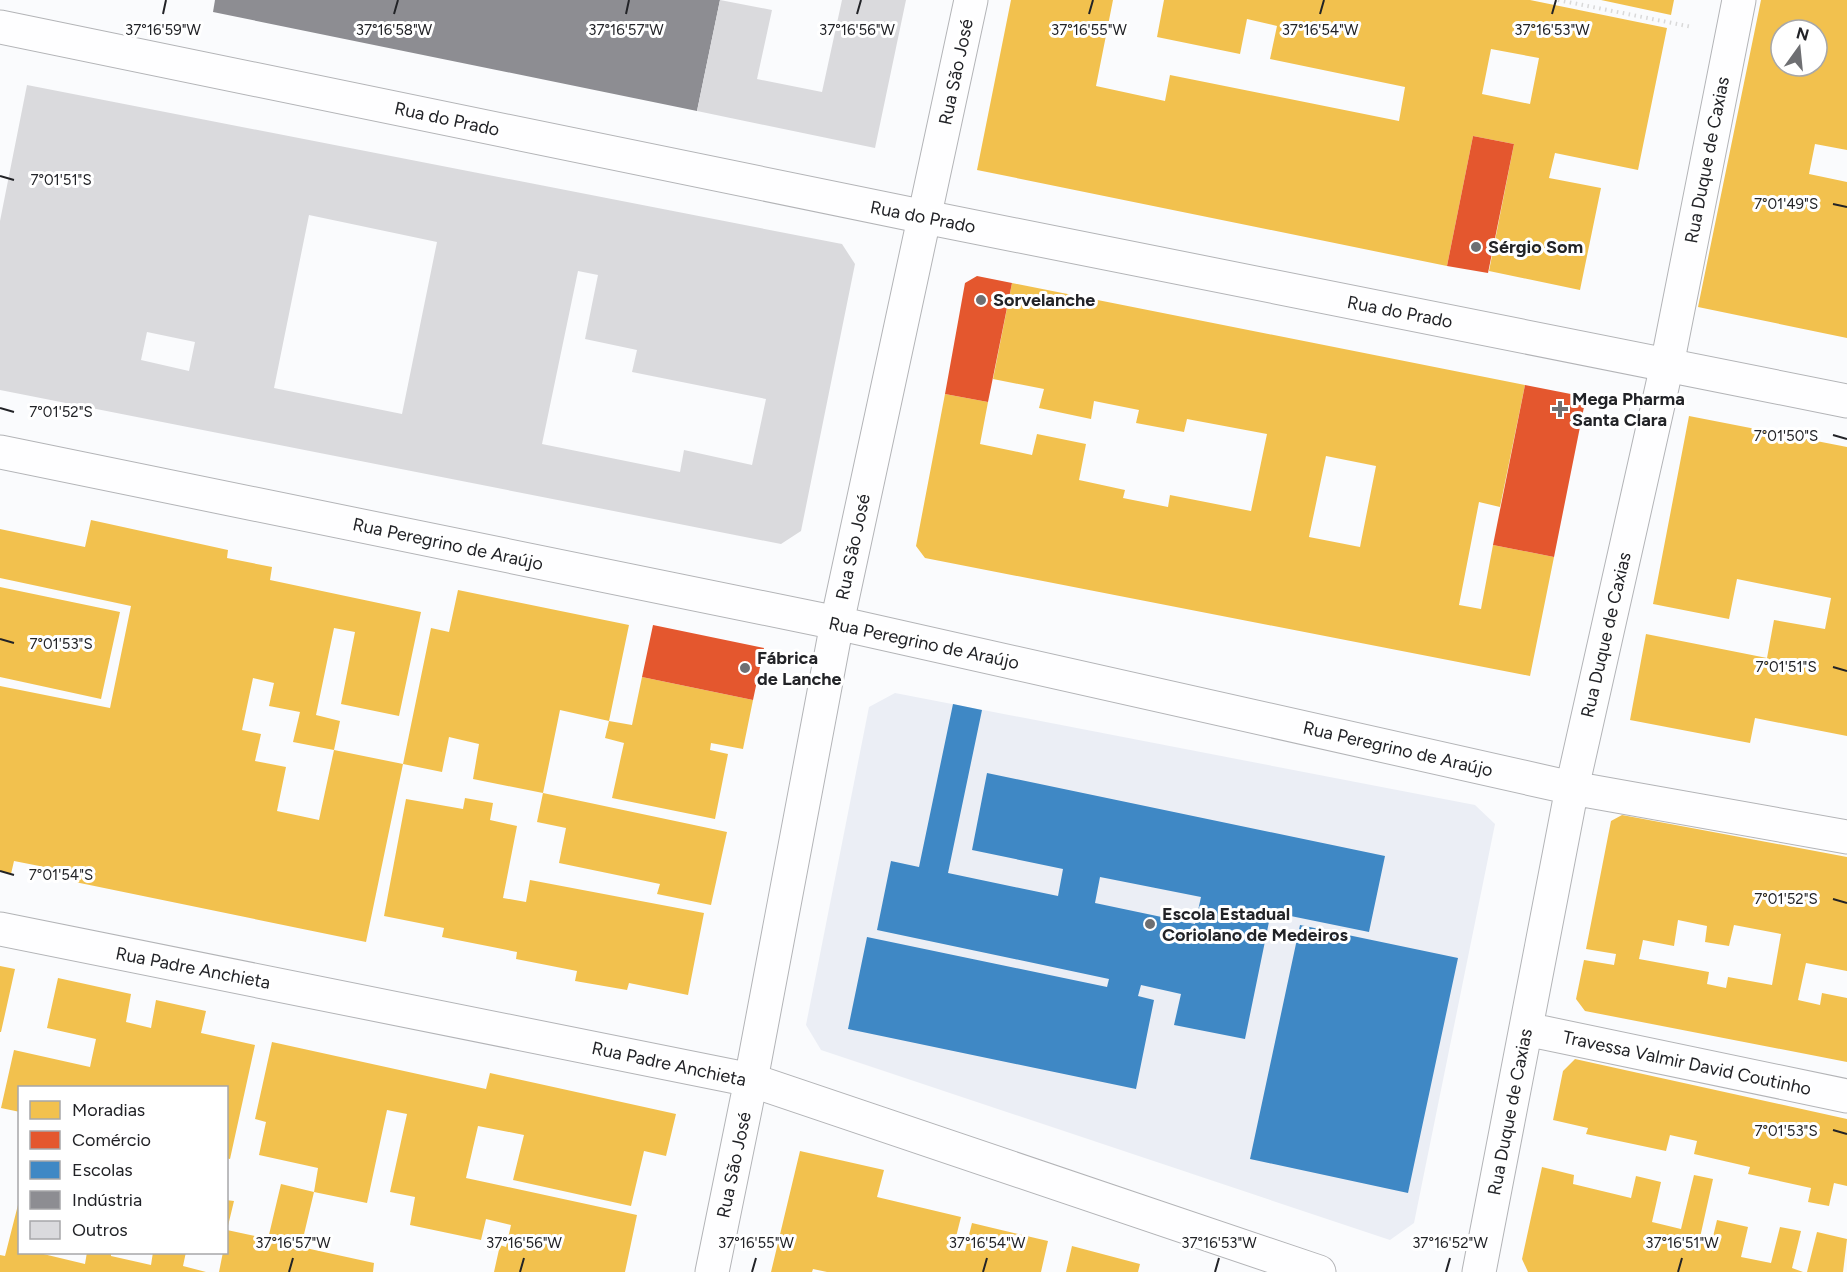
<svg xmlns="http://www.w3.org/2000/svg" width="1847" height="1272" font-family="Figtree,sans-serif">
<style>
.built{fill:#ebeef5}
.homes{fill:#f2c14e;fill-rule:evenodd}
.shops{fill:#e4572e}
.schools{fill:#3f88c5;fill-rule:evenodd}
.industry{fill:#8d8d92}
.building{fill:#dadadd;fill-rule:evenodd}
.lines{fill:none;stroke-linecap:round;stroke-linejoin:round}
.minor-casing{stroke:#b3b4b7;stroke-width:35}
.major-casing{stroke:#b3b4b7;stroke-width:35}
.path{stroke:#d9d9d9;stroke-width:4;stroke-dasharray:1.5 4.5;stroke-linecap:butt}
.minor{stroke:#fefeff;stroke-width:33}
.major{stroke:#fefeff;stroke-width:33}
.ticks{fill:none;stroke:#222327;stroke-width:2}
.poi-dot{fill:#6e6f72;stroke:#fff;stroke-width:2}
.labels{text-anchor:middle;stroke-width:6;stroke-linejoin:round;paint-order:stroke}
.street-label{font-size:18px;fill:#222327;stroke:#fff}
.poi-label{font-size:18px;font-weight:bold;fill:#222327;stroke:#fff;text-anchor:start}
.ticks-label{font-size:15px;text-anchor:middle;fill:#222327;stroke:#fff;stroke-width:6;stroke-linejoin:round;paint-order:stroke}
</style>
<rect width="100%" height="100%" fill="#fafbfd"/>
<path class="built" d="M895 693 1475 805 1495 824 1414 1223 1390 1240 821 1050 806 1025 869 707Z"/>
<path class="homes" d="M1011 0H1113L1096 86 1165 101 1170 75 1399 121 1405 87 1270 59 1277 26 1247 19 1240 54 1157 37 1164 0H1530L1667 28 1638 170 1555 153 1549 178 1601 188 1580 290 1489 271 1514 144 1473 136 1447 266 977 170ZM1491 49 1539 58 1530 104 1482 94Z
M1601 0H1674L1671 15Z
M1761 0H1847V150L1815 144 1809 174 1847 182V338L1698 307ZM1781 30H1817V66H1781Z
M1012 283 1525 385 1500 507 1479 502 1459 605 1481 609 1493 545 1554 557 1530 676 925 558 916 546 945 394 988 402 980 444 1032 455 1037 434 1086 444 1079 480 1125 490 1123 498 1168 507 1170 495 1251 511 1267 434 1187 419 1184 432 1136 423 1139 410 1094 401 1091 419 1039 408 1044 389 993 379ZM1326 456 1376 466 1360 547 1309 537Z
M1689 416 1847 447V736L1755 718 1750 743 1630 720 1646 634 1767 658 1774 620 1825 629 1831 598 1737 579 1729 619 1653 604Z
M91 520 228 550 227 558 272 567 270 580 421 612 399 716 341 704 355 632 334 628 316 715 340 721 334 750 403 764 366 942 75 882V873L14 861 11 874 0 871V686L110 708 131 606 0 578V529L85 547ZM253 678 274 683 269 706 300 712 293 742 334 750 319 820 277 811 286 767 255 761 261 734 242 730Z
M0 587 120 612 101 699 0 677Z
M458 590 629 625 609 721 560 710 543 793 473 779 479 744 449 737 442 772 403 764 431 628 449 632Z
M642 677 753 700 743 749 711 743 710 750 728 754 715 819 612 798 624 743 605 738 609 721 632 725Z
M543 793 727 832 711 905 657 894 660 884 559 863 566 828 537 822Z
M465 798 493 803 490 820 517 826 503 898 526 902 530 880 704 913 688 995 629 983 627 990 575 981 577 971 516 959 517 952 442 937 444 928 384 916 406 799 463 809Z
M1622 815 1847 857V971L1806 963 1798 1000 1820 1005 1822 993 1847 998V1062L1585 1011 1576 999 1584 960 1614 965 1616 954 1586 949 1611 821ZM1678 920 1707 926 1705 942 1729 946 1734 925 1781 934 1772 985 1728 977 1726 988 1707 984 1709 972 1639 959 1643 940 1674 946Z
M0 966 15 969 1 1032H0Z
M58 978 131 994 126 1022 151 1028 156 1000 206 1011 201 1033 255 1045 230 1159 226 1158V1088H20V1112L1 1108 14 1050 90 1067 96 1039 47 1028Z
M272 1042 486 1089 490 1073 676 1114 666 1156 644 1151 631 1206 513 1180 524 1135 478 1126 466 1178 637 1215 625 1272H494L500 1245 506 1247 511 1225 486 1219 481 1240 410 1225 415 1197 390 1192 407 1114 387 1110 367 1203 314 1192 318 1168 259 1155 266 1122 255 1119Z
M1575 1059 1847 1119V1186L1834 1183 1829 1206 1808 1202 1811 1188 1748 1174 1750 1167 1694 1154 1697 1141 1670 1135 1666 1151 1586 1134 1588 1128 1553 1120 1563 1071Z
M800 1151 884 1170 877 1197 961 1217 953 1249 965 1251 972 1223 1048 1241 1041 1272H827L813 1269 812 1272H771Z
M1542 1167 1574 1175 1573 1184 1631 1198 1636 1176 1661 1182 1652 1222 1681 1229 1694 1175 1713 1179 1699 1242 1711 1245 1717 1220 1748 1227 1741 1257 1771 1263 1780 1227 1801 1231 1792 1268 1803 1272H1528L1522 1259Z
M281 1184 314 1192 301 1247 374 1263 373 1272H219L223 1252H226L227 1230 268 1239Z
M20 1197V1252H35L85 1264 87 1252H111V1256L151 1265 153 1252H186L183 1266 206 1272H0V1255L5 1256Z
M226 1200 234 1201 227 1230H226Z
M1817 1232 1847 1239 1843 1272H1807Z
M1072 1246 1140 1264 1138 1272H1066Z"/>
<path class="shops" d="M1473 136 1514 144 1488 273 1447 266Z
M977 276 1012 283 988 402 945 394 965 283Z
M1525 385 1586 397 1554 557 1493 545Z
M653 625 764 648 753 700 642 677Z"/>
<path class="schools" d="M953 704 982 710 948 873 1058 896 1063 869 972 850 987 773 1385 856 1369 932 1271 912 1245 1039 1174 1025 1181 994 1141 985 1138 996 1154 1000 1136 1089 848 1029 867 937 1107 987 1109 979 877 930 891 861 919 867ZM1100 877 1201 897 1195 924 1095 903Z
M1300 925 1458 958 1408 1193 1250 1159Z"/>
<path class="industry" d="M215 0H720L697 111 213 12Z"/>
<path class="building" d="M720 0 772 10 757 79 822 92 842 0H906L875 148 697 111Z
M27 85 842 244 855 264 801 531 781 544 0 390V221ZM309 215 437 242 402 414 274 388ZM578 271 598 275 585 339 637 350 632 372 766 399 752 465 684 450 680 472 542 444ZM147 332 195 342 189 371 141 360Z"/>
<g class="lines">
<defs>
<path id="minor" d="M0 452 837 623 1572 788 1847 837
M0 929 751 1080 1319 1272
M1526 1029 1847 1096
M712 1272 751 1080 837 623 971 0
M1479 1272 1572 788 1667 365 1739 0"/>
<path id="major" d="M0 27 925 217 1847 401"/>
</defs>
<use href="#minor" class="minor-casing"/>
<use href="#major" class="major-casing"/>
<path class="path" d="M1558 0 1692 27"/>
<use href="#minor" class="minor"/>
<use href="#major" class="major"/>
</g>
<path class="ticks" d="M163 14 166 0M394 14 398 0M626 14 629 0M857 14 861 0M1089 14 1093 0M1320 14 1324 0M1552 14 1556 0M0 176 14 180M1833 204 1847 207M0 408 14 412M1833 435 1847 439M0 639 14 643M1833 667 1847 671M0 871 14 875M1833 899 1847 903M1833 1130 1847 1134M289 1272 293 1258M520 1272 524 1258M752 1272 756 1258M983 1272 987 1258M1215 1272 1219 1258M1446 1272 1450 1258M1678 1272 1682 1258"/>
<g class="poi-dot">
<circle cx="1476" cy="247" r="6"/>
<circle cx="981" cy="300" r="6"/>
<path d="M1557 400h6v6h6v6h-6v6h-6v-6h-6v-6h6z"/>
<circle cx="745" cy="668" r="6"/>
<circle cx="1150" cy="924" r="6"/>
</g>
<g class="labels">
<g class="street-label">
<text transform="translate(956 72) rotate(-78)" y="6">Rua São José</text>
<text transform="translate(447 119) rotate(12)" y="6">Rua do Prado</text>
<text transform="translate(1707 160) rotate(-79)" y="6">Rua Duque de Caxias</text>
<text transform="translate(923 217) rotate(11)" y="6">Rua do Prado</text>
<text transform="translate(1400 312) rotate(11)" y="6">Rua do Prado</text>
<text transform="translate(448 544) rotate(12)" y="6">Rua Peregrino de Araújo</text>
<text transform="translate(853 547) rotate(-78)" y="6">Rua São José</text>
<text transform="translate(1606 635) rotate(-77)" y="6">Rua Duque de Caxias</text>
<text transform="translate(924 643) rotate(12)" y="6">Rua Peregrino de Araújo</text>
<text transform="translate(1398 749) rotate(13)" y="6">Rua Peregrino de Araújo</text>
<text transform="translate(193 968) rotate(11)" y="6">Rua Padre Anchieta</text>
<text transform="translate(1687 1063) rotate(12)" y="6">Travessa Valmir David Coutinho</text>
<text transform="translate(669 1064) rotate(12)" y="6">Rua Padre Anchieta</text>
<text transform="translate(1510 1112) rotate(-79)" y="6">Rua Duque de Caxias</text>
<text transform="translate(734 1165) rotate(-78)" y="6">Rua São José</text>
</g>
<g class="poi-label">
<text x="1488" y="253">Sérgio Som</text>
<text x="993" y="306">Sorvelanche</text>
<text x="1572" y="405">Mega Pharma<tspan x="1572" dy="21">Santa Clara</tspan></text>
<text x="757" y="664">Fábrica<tspan x="757" dy="21">de Lanche</tspan></text>
<text x="1162" y="920">Escola Estadual<tspan x="1162" dy="21">Coriolano de Medeiros</tspan></text>
</g>
</g>
<g class="ticks-label">
<text x="163" y="35">37°16'59"W</text>
<text x="394" y="35">37°16'58"W</text>
<text x="626" y="35">37°16'57"W</text>
<text x="857" y="35">37°16'56"W</text>
<text x="1089" y="35">37°16'55"W</text>
<text x="1320" y="35">37°16'54"W</text>
<text x="1552" y="35">37°16'53"W</text>
<text x="61" y="185">7°01'51"S</text>
<text x="1786" y="209">7°01'49"S</text>
<text x="61" y="417">7°01'52"S</text>
<text x="1786" y="441">7°01'50"S</text>
<text x="61" y="649">7°01'53"S</text>
<text x="1786" y="672">7°01'51"S</text>
<text x="61" y="880">7°01'54"S</text>
<text x="1786" y="904">7°01'52"S</text>
<text x="1786" y="1136">7°01'53"S</text>
<text x="293" y="1248">37°16'57"W</text>
<text x="524" y="1248">37°16'56"W</text>
<text x="756" y="1248">37°16'55"W</text>
<text x="987" y="1248">37°16'54"W</text>
<text x="1219" y="1248">37°16'53"W</text>
<text x="1450" y="1248">37°16'52"W</text>
<text x="1682" y="1248">37°16'51"W</text>
</g>
<rect x="18" y="1086" width="210" height="168" fill="#ffffff" stroke="#a7a7a9" stroke-width="1.5"/>
<rect x="30" y="1101" width="30" height="18" fill="#f2c14e" stroke="#a7a7a9" stroke-width="1.5"/>
<text x="72" y="1116" font-size="18" fill="#222327">Moradias</text>
<rect x="30" y="1131" width="30" height="18" fill="#e4572e" stroke="#a7a7a9" stroke-width="1.5"/>
<text x="72" y="1146" font-size="18" fill="#222327">Comércio</text>
<rect x="30" y="1161" width="30" height="18" fill="#3f88c5" stroke="#a7a7a9" stroke-width="1.5"/>
<text x="72" y="1176" font-size="18" fill="#222327">Escolas</text>
<rect x="30" y="1191" width="30" height="18" fill="#8d8d92" stroke="#a7a7a9" stroke-width="1.5"/>
<text x="72" y="1206" font-size="18" fill="#222327">Indústria</text>
<rect x="30" y="1221" width="30" height="18" fill="#dadadd" stroke="#a7a7a9" stroke-width="1.5"/>
<text x="72" y="1236" font-size="18" fill="#222327">Outros</text>
<g transform="translate(1799 48) rotate(15)"><circle r="28" fill="#ffffff" stroke="#a7a7a9" stroke-width="1.5"/>
<path d="M0-4.5L10 22L0 15L-10 22Z" fill="#6e6f72"/>
<text y="-9" font-size="16" font-weight="bold" text-anchor="middle" fill="#222327">N</text>
</g>
</svg>
